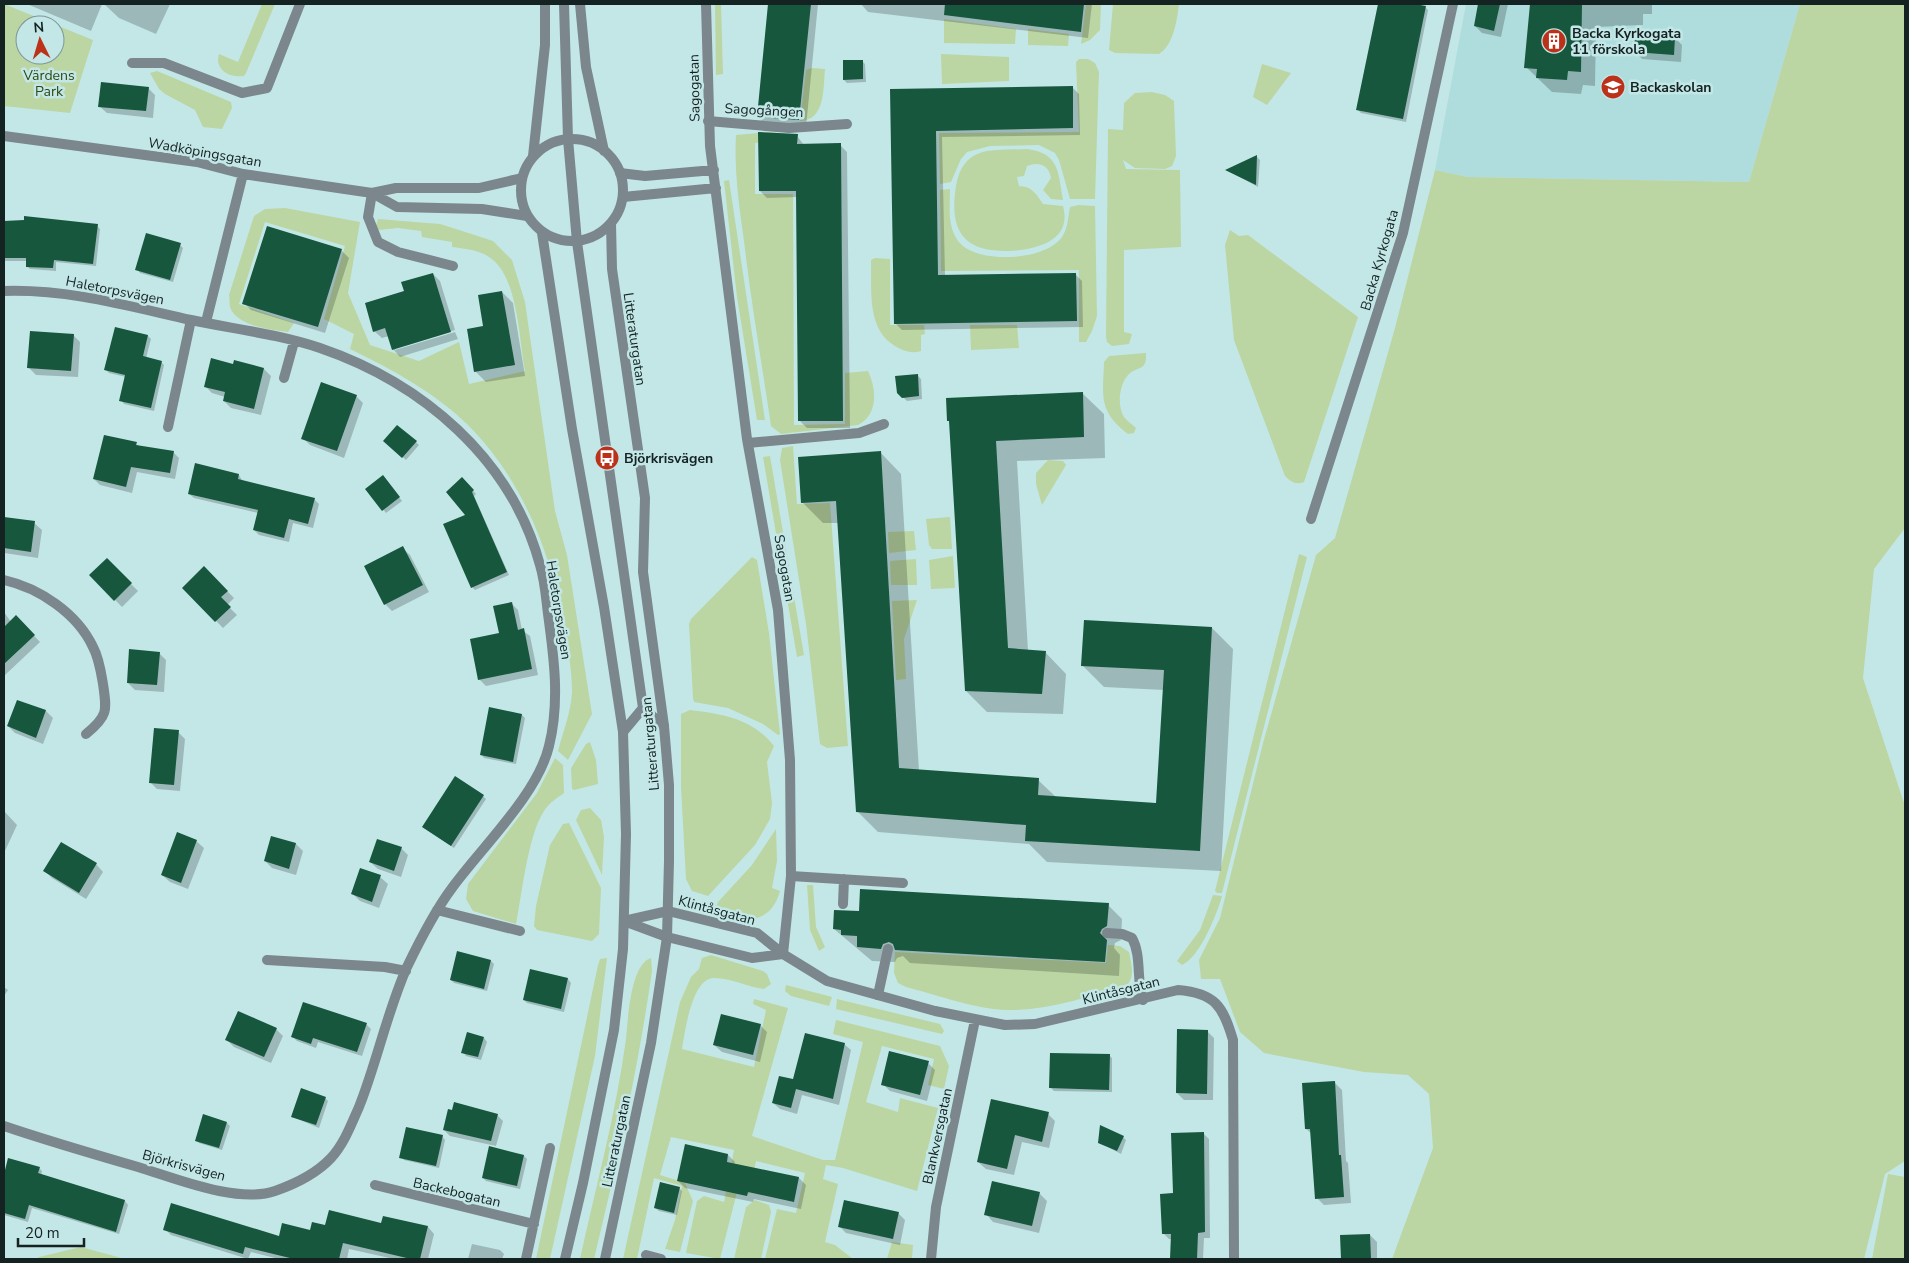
<svg xmlns="http://www.w3.org/2000/svg" width="1909" height="1263" font-family="'Nunito Sans',sans-serif">
<style>
.built{fill:#afdddd}
.green{fill:#bbd6a3;fill-rule:evenodd}
.shadow{fill:#0003}
.building{fill:#16573e}
.lines{fill:none;stroke-linecap:round;stroke-linejoin:round}
.service{stroke:#7b878d;stroke-width:10}
.minor{stroke:#7b878d;stroke-width:10}
.tertiary{stroke:#7b878d;stroke-width:10}
.labels{text-anchor:middle;stroke-width:5;stroke-linejoin:round;paint-order:stroke}
.poi-label{font-size:14px;font-weight:bold;fill:#152222;stroke:#c3e7e7;text-anchor:start}
.park-label{font-size:14px;fill:#304912;stroke:#c3e7e7}
.street-label{font-size:14px;fill:#152222;stroke:#c3e7e7}
</style>
<rect width="100%" height="100%" fill="#c3e7e7"/>
<path class="built" d="M1466 4H1800L1749 182 1468 177 1435 170Z"/>
<path class="green" d="M4 4 93 40 70 113 4 106ZM25 25H55V55H25Z
M262 4H275L246 73 244 76C230 78 214 70 219 54L238 62Z
M715 4H721L723 74 716 75Z
M1086 4H1101L1100 30 1090 40 1081 44Z
M1113 4H1179C1177 19 1174 45 1159 54L1115 53 1109 50Z
M1800 4H1905V528L1874 569 1863 678 1905 806V1161L1885 1174 1864 1259H1392L1433 1148 1429 1094 1408 1075 1364 1072 1264 1053 1240 1032 1220 979H1201L1199 960 1220 918 1263 743 1316 555 1335 538 1395 328 1435 170 1468 177 1749 182Z
M944 19 1016 29 1015 44 944 43Z
M1028 29 1069 34 1068 46 1028 45Z
M941 54 1009 57V81L942 84Z
M1079 59H1088L1095 63 1099 72 1095 199H1070L1059 160 1055 153 1039 145 990 146 967 152 961 159 951 182 940 184 939 133 1079 132 1076 62Z
M1262 64 1291 73 1267 105 1253 97Z
M812 68 825 69C823 88 826 120 800 121L806 70Z
M157 71 231 102 232 108 222 129 203 127 195 110 165 94 159 89 150 73Z
M1152 92 1165 95 1174 101 1176 156 1172 166 1165 169 1135 168 1123 160 1126 169 1180 170 1181 247 1124 250V332L1132 334 1129 344 1112 346 1107 342 1106 337 1108 129 1123 130 1124 103 1135 93Z
M768 132 796 135V140L755 143V194H793L794 425 845 424V373L868 371C877 390 878 415 858 425L781 434 771 426C762 364 751 303 744 241 739 206 734 170 736 135Z
M1027 149C1060 153 1058 173 1063 200L1051 199 1043 190 1051 178C1049 165 1039 161 1027 166L1024 176 1017 177 1019 186C1032 186 1037 195 1043 204L1063 206C1073 242 1034 250 1009 251 963 252 949 231 956 186 964 144 993 151 1027 149Z
M729 180 765 420H757L737 297 724 181Z
M950 189C950 207 947 225 958 241 976 265 1046 261 1062 237 1068 228 1068 217 1070 207L1079 205 1095 206 1097 316 1092 331 1086 342H1079V270L941 271 940 190Z
M285 208 360 222 348 293 370 345 419 361 459 342 469 384 525 371C519 339 518 281 493 260 482 250 466 249 452 247V242L422 237 421 231 398 228 379 230 376 226 378 219 440 224 456 229 493 241 512 260 525 302 555 511 567 555 592 714 568 760 558 751C563 732 571 712 572 692 572 668 567 643 563 620 549 548 521 478 468 425 434 392 393 370 350 349L354 334 324 319 345 246 265 222 239 304 294 323 288 332C272 330 236 326 230 307 229 303 230 298 229 295L254 216 265 209Z
M1230 230 1239 236 1248 235 1358 317 1304 482C1296 485 1291 482 1285 476L1234 340 1225 245Z
M875 258 890 259V325H924L925 334 921 335V351C912 354 903 351 895 346 866 329 872 289 871 260Z
M970 325H1017L1019 348 971 350Z
M1146 353C1147 372 1138 365 1128 375 1119 385 1117 406 1124 417 1127 421 1133 425 1136 428L1134 433 1128 434C1098 411 1103 397 1104 362L1109 356Z
M793 446 797 504 830 503 848 746 827 748 820 744 806 624 780 460 782 448Z
M770 456 804 655 797 657 763 457Z
M1048 460 1063 461 1066 465 1042 505 1036 484V473Z
M950 517 952 549H932L929 545 926 519Z
M914 531 916 550 889 553 888 532Z
M1299 554 1307 557 1222 893H1217L1215 891Z
M953 556 955 588 931 589 929 560Z
M752 557 757 560 769 633 780 734 778 735 763 724 728 708 694 702 693 698 689 624 691 619Z
M916 559 917 585H891L890 561Z
M917 600 904 639 906 679 896 680 892 601Z
M690 710C722 714 752 718 774 746L767 762 772 803 770 819 755 845 708 896 692 891 686 879 681 787V714Z
M590 742 596 760 598 784 574 790 572 789 571 768 586 744Z
M555 758 563 765 564 793C557 798 549 803 544 811 528 835 522 894 516 924L473 911 466 899 468 884 537 793Z
M590 808 601 820 604 837 602 875 576 820 581 810Z
M569 823 601 888 599 934 592 941 537 930 534 926 536 906 550 845 563 824Z
M776 829 777 861 772 888 780 891C770 927 742 921 713 914L718 902 752 865Z
M807 885H813L816 927 825 947 819 951 810 930Z
M1213 895 1222 896C1217 914 1200 957 1182 965L1177 961 1200 930Z
M1108 945 1120 946 1129 952C1131 963 1135 975 1128 984 1091 996 1054 1009 1015 1010 979 1011 941 996 906 987L898 983 894 973 895 952 1106 963Z
M711 955 763 971 767 974 771 984 764 989C748 987 731 978 714 978 692 978 685 1031 682 1049L754 1067 766 1010 753 1004 754 999 788 1008 752 1136 823 1160H835L863 1042 833 1034 836 1020 940 1046 949 1066 944 1089 928 1085 934 1059 882 1046 866 1102 898 1112 900 1098 938 1108 917 1191 843 1168 826 1165 823 1179 838 1184 825 1242 835 1245 853 1259H765L777 1209 796 1213 805 1173 756 1161 749 1194 737 1192 720 1259 686 1253 697 1201 704 1196 724 1202 734 1150 671 1137 660 1175 685 1183 693 1201 680 1252 665 1249 675 1220 682 1186 654 1178 637 1259H623L680 1002 691 977 699 969 702 958Z
M607 958 595 1056 550 1259H536L598 965 600 959Z
M651 958 652 971C638 1069 617 1164 594 1259H580C596 1186 616 1113 626 1039 628 1021 630 964 651 958Z
M786 985 832 997 829 1006 791 996 785 991Z
M837 999 940 1024 944 1031 942 1034 836 1009Z
M1888 1174 1905 1177V1259H1872Z
M755 1200 769 1205 771 1212 761 1259H734L746 1207Z
M892 1242 913 1245 912 1259H887Z
M81 1247 125 1259H36L39 1257Z"/>
<path class="shadow" d="M27 4H102L91 31Z
M104 4H170L156 34 119 18Z
M770 4H818L806 127 766 125 759 118Z
M861 4H1092L1088 38 868 12Z
M1379 4H1409L1425 7 1428 10 1406 122 1361 113 1358 110Z
M1480 4H1508L1501 37 1482 33 1475 26Z
M1531 4H1652V14H1643V25L1596 27 1595 86 1583 85 1581 94 1552 92 1526 67Z
M1675 38 1682 45 1681 62 1642 59 1635 51Z
M862 61 865 64 866 82 847 83 844 80Z
M1072 87 1079 94 1080 135 942 137 945 276 1075 274 1082 281 1083 327 902 330 895 323 891 90Z
M148 88 155 95 153 118 107 113 99 106Z
M797 136 804 145H840L847 152 850 428H807L800 421 798 197 767 198 760 191Z
M1257 157 1260 160 1258 187 1227 170Z
M4 222 97 226 100 229 96 266 56 262V271L30 269 27 266V261H4Z
M267 227 342 251 349 258 325 333 251 310 244 303Z
M180 245 183 248 173 282 140 273 137 269Z
M433 274 440 281 455 330 395 348V350L455 332 458 339 400 357 393 349 389 336 382 338 374 331 405 292Z
M502 292 513 303 525 376 486 382 475 371 485 327Z
M116 329 148 336 151 339 146 358 161 362 164 365 154 411 124 404 121 400 126 377 109 373 106 370Z
M73 335 80 342 78 377 36 375 28 367Z
M4 339 5 368H4Z
M234 365 264 369 271 376 261 415 231 408 224 401 225 397 212 393 205 386Z
M918 376 921 379 922 399 907 401 902 396Z
M1082 393 1104 414 1105 458 1017 461 1028 651 1045 652 1066 674 1063 714 987 712 966 691 950 422Z
M356 396 363 403 344 458 310 445 303 438Z
M416 442 419 445 406 460 388 444Z
M136 444 139 446 173 452 179 458 175 479 137 472 132 493 100 485 94 479Z
M880 452 901 474 919 771 1038 780 1056 797 1158 804 1164 690 1104 687 1082 665 1212 628 1233 649 1221 871 1047 862 1029 844 878 832 857 811 839 523H823L802 502Z
M239 475 243 482 314 499 319 504 313 528 293 523 289 542 259 535 254 530 258 513 194 498 189 494Z
M386 480 402 501 386 513 367 489Z
M465 482 476 494 474 496 509 575 475 590 472 587Z
M4 518 34 523 42 530 38 558 4 553Z
M402 548 410 555 429 592 392 611 385 604Z
M107 560 138 591 122 607 91 575Z
M204 568 234 598 227 605 237 615 223 628 184 588Z
M512 604 518 610 522 630 530 636 538 675 486 686 479 679 500 634Z
M4 612 11 622 16 617 40 642 4 676Z
M159 653 166 660 164 692 135 690 128 683Z
M18 701 46 711 53 718 43 744 15 733 8 726Z
M522 715 525 718 516 764 484 758 481 754Z
M178 732 185 739 180 791 157 789 150 782Z
M483 796 486 799 454 848 423 827Z
M4 811 17 825 4 853Z
M272 837 296 844 303 851 296 875 272 868 265 861Z
M196 841 204 848 188 889 170 882 162 875Z
M401 848 408 855 401 877 378 869 370 862Z
M96 864 103 872 86 899 52 878 45 871Z
M380 877 388 884 379 908 360 901 353 894Z
M1108 905 1122 919 1121 940 1115 943 1114 948 1120 955 1119 976 910 963 903 956 897 958 895 962 872 961 834 929Z
M491 961 494 964 487 991 454 983 451 980Z
M568 979 571 983 564 1012 527 1003 524 1000Z
M4 987 8 990 4 996Z
M366 1024 371 1029 362 1056 318 1042 316 1048 297 1041 292 1036Z
M760 1025 767 1032 760 1062 722 1052 714 1045Z
M276 1029 283 1036 271 1063 234 1047 227 1040Z
M1207 1031 1214 1038 1213 1100H1184L1177 1093Z
M484 1038 487 1042 481 1060 466 1056 463 1052Z
M844 1044 851 1050 839 1105 802 1095 797 1114 780 1109 773 1103 794 1081Z
M1109 1055 1112 1058V1092L1054 1091 1051 1088Z
M928 1063 935 1070 927 1101 890 1091 883 1084Z
M1335 1083 1342 1090 1346 1161 1348 1163 1351 1203 1324 1205 1317 1198 1312 1134 1306 1129Z
M325 1098 328 1101 319 1128 293 1117Z
M992 1101 1048 1114 1055 1121 1049 1148 1022 1142 1014 1175 986 1169 978 1162Z
M497 1115 503 1121 496 1146 450 1136 444 1130Z
M227 1123 230 1126 222 1150 199 1143 196 1140Z
M1203 1133 1209 1139 1210 1238H1204L1203 1259H1172V1239H1169L1163 1233 1174 1195Z
M442 1136 445 1140 439 1168 404 1160 401 1157Z
M1123 1137 1126 1140 1121 1154 1099 1142Z
M728 1155 735 1162 734 1164 799 1178 806 1185 801 1209 754 1199 753 1202 685 1188 678 1181Z
M524 1156 527 1159 520 1189 486 1181 483 1178Z
M9 1159 39 1168 42 1171 41 1176 125 1201 128 1205 119 1234 32 1208 28 1222 4 1215V1178Z
M679 1188 682 1191 677 1215 659 1211 655 1208Z
M1040 1194 1047 1201 1039 1233 993 1222 986 1214Z
M898 1213 905 1220 900 1245 846 1233 839 1226Z
M382 1224 428 1227 434 1234 428 1259H394L349 1249 347 1259H279L251 1252 248 1259 171 1235 165 1229 280 1237 311 1232 326 1226Z
M1370 1235 1377 1242V1259H1342L1341 1236Z
M472 1244 500 1250 504 1254 502 1259H468Z"/>
<path class="building" d="M768 4H811L799 120 757 117Z
M945 4H1084L1081 32 944 15Z
M1378 4H1415L1426 6 1403 119 1356 110Z
M1478 4H1500L1494 31 1474 26Z
M1530 4H1582L1581 72 1568 71 1567 80 1536 78 1537 69 1524 68Z
M1635 34 1675 37 1674 55 1634 52Z
M843 60H863V79L843 80Z
M101 82 149 87 146 111 98 107Z
M1073 86V128L936 131 938 275 1076 273 1077 321 894 324 890 89Z
M758 132 798 134 797 144 841 143 843 421H798L796 191H759Z
M1257 155 1256 185 1225 170Z
M24 216 98 224 93 264 54 260 53 268 26 267V258H4V221L24 220Z
M267 226 342 249 318 327 242 304Z
M146 233 181 243 170 280 135 270Z
M433 273 451 332 392 350 385 328 373 332 365 303 404 291 401 282Z
M502 291 515 365 474 372 467 329 483 326 478 295Z
M115 327 148 335 143 356 162 361 151 408 119 401 125 375 104 370Z
M30 331 74 334 71 371 27 368Z
M211 358 233 364 234 360 264 368 254 409 223 401 225 392 204 387Z
M918 374 919 396 902 398 897 393 895 376Z
M321 382 357 395 337 451 301 439Z
M1083 392 1084 437 996 441 1008 648 1046 651 1042 694 965 691 949 421H947L946 398Z
M397 425 417 441 402 458 383 441Z
M104 435 137 442 136 445 174 451 170 473 131 467 126 487 93 479Z
M881 451 899 768 1039 778 1038 795 1156 803 1164 670 1081 666 1084 620 1212 627 1200 851 1025 841 1026 825 856 812 836 501 801 503 798 457Z
M195 463 239 474 238 479 315 498 308 524 289 519 284 538 253 530 258 510 188 494Z
M383 475 400 497 382 511 365 489Z
M462 477 474 490 472 492 507 572 471 588 443 524 465 515 446 492Z
M4 517 35 521 31 552 4 548Z
M403 546 423 585 384 605 364 566Z
M107 558 132 583 114 601 89 575Z
M204 566 228 591 221 597 231 607 215 622 182 588Z
M512 602 518 630 524 628 532 669 478 680 470 639 499 633 493 606Z
M16 615 35 635 4 664V627Z
M129 649 160 652 157 685 127 683Z
M17 700 46 710 36 738 7 726Z
M489 707 522 714 513 762 480 755Z
M154 728 179 730 174 785 149 783Z
M455 776 484 795 451 846 422 827Z
M177 832 197 840 181 883 161 875Z
M271 836 296 843 289 869 264 861Z
M377 839 402 847 394 871 369 862Z
M61 842 97 863 79 893 43 871Z
M360 868 381 875 372 902 351 894Z
M860 889 1109 903 1107 926 1102 929 1100 933 1107 940 1105 962 895 950 893 944 889 942 883 944 881 949 857 947V936L841 935V930L833 929 834 910 859 911Z
M457 951 491 960 484 989 450 980Z
M530 969 568 978 561 1009 523 1000Z
M303 1002 367 1023 357 1052 313 1038 311 1044 291 1037Z
M238 1011 277 1028 264 1057 225 1040Z
M721 1014 761 1024 753 1055 713 1045Z
M1177 1029 1208 1030 1207 1094 1176 1093Z
M467 1032 484 1037 478 1057 461 1053Z
M805 1033 845 1043 833 1099 796 1089 791 1108 772 1103 779 1076 793 1079Z
M889 1051 929 1061 920 1095 881 1085Z
M1050 1053 1110 1054 1109 1090 1049 1088Z
M1335 1081 1339 1155H1341L1344 1197 1315 1199 1310 1129H1305L1302 1083Z
M301 1088 326 1097 316 1125 291 1117Z
M991 1099 1049 1112 1042 1142 1015 1135 1007 1169 977 1162Z
M454 1102 498 1114 491 1141 443 1130 448 1109 452 1110Z
M203 1114 227 1122 219 1148 195 1141Z
M1100 1125 1124 1136 1117 1151 1098 1143Z
M406 1127 443 1135 436 1166 399 1158Z
M1204 1132 1205 1232 1198 1233 1197 1259H1170L1171 1234H1162L1160 1194 1173 1193 1171 1133Z
M685 1144 728 1154 727 1162 799 1177 794 1202 748 1192 747 1196 677 1181Z
M489 1146 524 1155 517 1186 482 1178Z
M8 1158 40 1167 38 1173 125 1200 116 1232 29 1205 25 1219 4 1213V1174Z
M992 1181 1040 1192 1032 1226 984 1215Z
M660 1182 680 1187 674 1213 654 1208Z
M844 1200 899 1212 893 1239 838 1227Z
M171 1203 279 1236 282 1223 310 1230 312 1222 325 1225 329 1210 381 1223 383 1216 428 1226 420 1259H411L343 1243 339 1259H294L245 1247 243 1254 163 1230Z
M1370 1234 1371 1259H1341L1340 1235Z"/>
<g class="lines">
<path class="service" d="M564 4 568 139 577 242 643 708 664 726
M708 121 789 128 847 124
M372 193 368 217 378 242 398 252 453 266
M748 443 859 433 884 424
M623 732 643 708
M791 876 903 883
M843 904 844 879
M1107 933 1122 934 1132 938C1142 956 1136 980 1143 1000
M878 995 888 949"/>
<path class="minor" d="M706 4 710 146 747 439 778 610 790 760 791 876 783 954
M132 63H164L242 93 267 88 300 4
M4 136 197 162 243 174 372 193 397 207 482 209 527 216
M620 173 645 176 714 170
M372 193 396 188H479L522 178
M623 197 716 188
M4 291C69 289 128 306 191 320 234 329 278 334 320 348 422 383 511 458 540 565 545 581 546 598 548 614 554 658 560 702 549 746 538 794 481 848 452 888 434 912 420 940 407 967 387 1012 377 1062 359 1107 351 1125 344 1144 331 1158 316 1174 295 1184 275 1191 237 1204 175 1178 138 1167 93 1154 48 1141 4 1126
M206 322 243 174
M284 378 294 342
M168 427 191 320
M1311 519 1403 233 1453 4
M4 580C39 588 77 613 93 647 99 658 101 672 103 684 107 711 108 716 86 734
M437 910 520 931
M624 921 668 911 757 933 783 954 827 981 935 1011 1005 1025 1035 1024 1178 990C1215 993 1223 1006 1233 1040L1234 1259
M624 921 667 937 752 958 783 954
M267 960 385 967 406 971
M375 1185 534 1224
M646 1255 661 1259
M526 1259 550 1148
M931 1259 936 1207 975 1020"/>
<path class="tertiary" d="M580 4 586 67 604 151
M521 190a51 51 0 1 1 102 0a51 51 0 1 1-102 0Z
M533 156 545 45V4
M542 233 572 429 604 607 623 732 626 834 623 949 614 1030 583 1183 565 1259
M605 1259 651 1043 667 937 669 861V785L664 726 643 572 645 498 612 269 611 223"/>
</g>
<defs>
<symbol id="building-disc" viewBox="-11 -11 22 22"><circle r="9.5" fill="#bc3119" stroke="#c3e7e7"/><path d="M-4-6H4V6H1V3H-1V6H-4ZM-2.5-4.3h1.7v1.8h-1.7ZM.8-4.3h1.7v1.8H.8ZM-2.5-1h1.7V.8h-1.7ZM.8-1h1.7V.8H.8Z" fill="#fff"/></symbol>
<symbol id="school-disc" viewBox="-11 -11 22 22"><circle r="9.5" fill="#bc3119" stroke="#c3e7e7"/><path d="M0-5L7-2L0 1L-7-2ZM-4 1L0 2.5L4 1V4Q0 6-4 4Z" fill="#fff"/></symbol>
<symbol id="bus-disc" viewBox="-11 -11 22 22"><circle r="9.5" fill="#bc3119" stroke="#c3e7e7"/><path d="M-5-6H5V4H4V6H2V4H-2V6H-4V4H-5ZM-3.5-4V0h7V-4ZM-3.5 1.2v1.5H-2V1.2ZM2 1.2v1.5H3.5V1.2Z" fill="#fff"/></symbol>
</defs>
<g fill-rule="evenodd">
<use href="#building-disc" x="1540" y="27" width="28" height="28"/>
<use href="#school-disc" x="1599" y="73" width="28" height="28"/>
<use href="#bus-disc" x="593" y="444" width="28" height="28"/>
</g>
<g class="labels">
<g class="poi-label">
<text x="1572" y="38">Backa Kyrkogata<tspan x="1572" dy="16">11 förskola</tspan></text>
<text x="1630" y="92">Backaskolan</text>
<text x="624" y="463">Björkrisvägen</text>
</g>
<g class="park-label">
<text x="49" y="80">Värdens<tspan x="49" dy="16">Park</tspan></text>
</g>
<g class="street-label">
<text transform="translate(694 88) rotate(-91)" y="5">Sagogatan</text>
<text transform="translate(764 110) rotate(3)" y="5">Sagogången</text>
<text transform="translate(205 152) rotate(10)" y="5">Wadköpingsgatan</text>
<text transform="translate(1379 260) rotate(-74)" y="5">Backa Kyrkogata</text>
<text transform="translate(115 290) rotate(11)" y="5">Haletorpsvägen</text>
<text transform="translate(635 339) rotate(82)" y="5">Litteraturgatan</text>
<text transform="translate(785 568) rotate(80)" y="5">Sagogatan</text>
<text transform="translate(559 610) rotate(81)" y="5">Haletorpsvägen</text>
<text transform="translate(650 744) rotate(-95)" y="5">Litteraturgatan</text>
<text transform="translate(717 910) rotate(15)" y="5">Klintåsgatan</text>
<text transform="translate(1121 990) rotate(-14)" y="5">Klintåsgatan</text>
<text transform="translate(937 1136) rotate(-78)" y="5">Blankversgatan</text>
<text transform="translate(616 1141) rotate(-78)" y="5">Litteraturgatan</text>
<text transform="translate(184 1165) rotate(15)" y="5">Björkrisvägen</text>
<text transform="translate(457 1192) rotate(13)" y="5">Backebogatan</text>
</g>
</g>
<rect width="1909" height="1263" fill="none" stroke="#152222" stroke-width="10"/>
<g transform="translate(40 40) rotate(355)"><circle r="24" fill="#c3e7e7" stroke="#7d9898"/>
<path d="M0-4L9 19L0 12L-9 19Z" fill="#bc3119"/>
<text y="-8" font-size="14" font-weight="bold" text-anchor="middle" fill="#152222">N</text>
</g>
<path d="M18 1238v8h66v-8" fill="none" stroke="#152222" stroke-width="2.5"/>
<text x="25" y="1238" font-size="15" fill="#152222" stroke="#c3e7e7" stroke-width="4" paint-order="stroke">20 m</text>
</svg>
